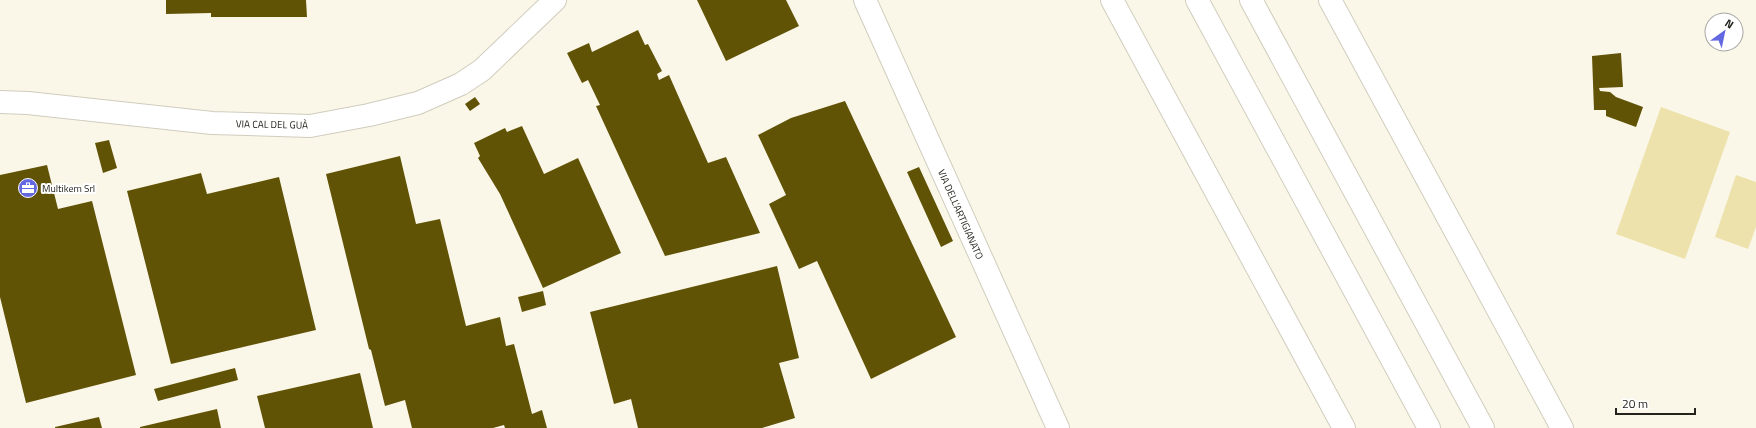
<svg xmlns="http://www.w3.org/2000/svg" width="1756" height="428" font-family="'Titillium Web',sans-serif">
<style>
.green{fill:#ede2ab}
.building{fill:#615306}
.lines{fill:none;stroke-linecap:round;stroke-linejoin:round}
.minor-casing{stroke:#d0cdbe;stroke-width:24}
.highway-casing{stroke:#d0cdbe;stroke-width:24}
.minor{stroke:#fff;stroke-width:22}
.highway{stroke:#fff;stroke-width:22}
.labels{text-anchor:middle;stroke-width:4;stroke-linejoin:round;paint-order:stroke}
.street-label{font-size:10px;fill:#23221c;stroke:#fff}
.poi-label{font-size:10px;fill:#23221c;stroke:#fff;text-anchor:start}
</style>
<rect width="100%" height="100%" fill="#fbf7e8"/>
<path class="green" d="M1661 107 1730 132 1685 259 1616 234Z
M1736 175 1756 182V227L1748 249 1715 237Z"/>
<path class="building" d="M166 0H306L307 17H211V13L166 14Z
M697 0H786L799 26 726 61Z
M638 30 645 45 648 44 662 71 657 74 659 80 669 75 708 163 726 157 760 233 665 256 596 106 600 105 588 80 582 83 567 53 589 43 592 52Z
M1621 53 1623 87 1599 88 1600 91 1610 92 1616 97 1643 107 1636 127 1606 116V110H1594L1592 56Z
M475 97 480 104 470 111 465 104Z
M845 101 956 337 871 379 817 261 799 269 769 204 786 195 758 135 791 118Z
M522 126 544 174 578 158 621 253 543 288 500 194 478 158 480 156 474 143 505 128 507 132Z
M109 140 117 168 103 173 95 143Z
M400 156 416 224 440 219 466 326 500 317 506 346 514 344 532 414 542 410 547 428H505L504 425 493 428H412L405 400 385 406 371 350 369 349 326 174Z
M47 165 58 209 92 201 136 375 26 403 0 297V175Z
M919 167 953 241 941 247 907 172Z
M201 173 207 194 279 177 316 330 171 364 127 191Z
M777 266 799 358 779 363 795 418 762 428H638L631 399 614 404 590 312Z
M543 291 546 305 522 312 518 297Z
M235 368 238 380 158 401 154 389Z
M360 373 373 428H265L257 396Z
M217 409 221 428H140V427Z
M99 417 102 428H55V427Z"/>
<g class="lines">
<defs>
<path id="minor" d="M865 0 1058 428
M0 102 28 103 212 123 310 126 369 115 418 103 461 84 482 70 555 0"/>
<path id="highway" d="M1112 0 1344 428
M1197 0 1429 428
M1251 0 1483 428
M1330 0 1562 428"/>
</defs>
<use href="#minor" class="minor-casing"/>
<use href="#highway" class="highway-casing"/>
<use href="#minor" class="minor"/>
<use href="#highway" class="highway"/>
</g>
<defs>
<symbol id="office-disc" viewBox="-11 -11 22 22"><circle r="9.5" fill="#6368e1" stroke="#fff"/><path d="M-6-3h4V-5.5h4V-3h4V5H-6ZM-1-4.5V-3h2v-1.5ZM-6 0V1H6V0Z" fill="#fff"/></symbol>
</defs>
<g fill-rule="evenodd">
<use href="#office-disc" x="17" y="177" width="22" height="22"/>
</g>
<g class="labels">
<g class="street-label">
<text transform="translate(272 124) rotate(1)" y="4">VIA CAL DEL GUÀ</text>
<text transform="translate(961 214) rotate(66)" y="4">VIA DELL'ARTIGIANATO</text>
</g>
<g class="poi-label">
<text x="42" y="192">Multikem Srl</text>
</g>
</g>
<g transform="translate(1724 32) rotate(33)"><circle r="19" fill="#ffffff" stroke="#a7a7a4"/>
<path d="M0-3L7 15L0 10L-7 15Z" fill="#6368e1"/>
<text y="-6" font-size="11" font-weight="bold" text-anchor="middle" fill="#23221c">N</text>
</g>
<path d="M1616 408v6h79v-6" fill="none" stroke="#23221c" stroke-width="2"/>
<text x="1622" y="408" font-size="12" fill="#23221c" stroke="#ffffff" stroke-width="3" paint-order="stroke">20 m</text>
</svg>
